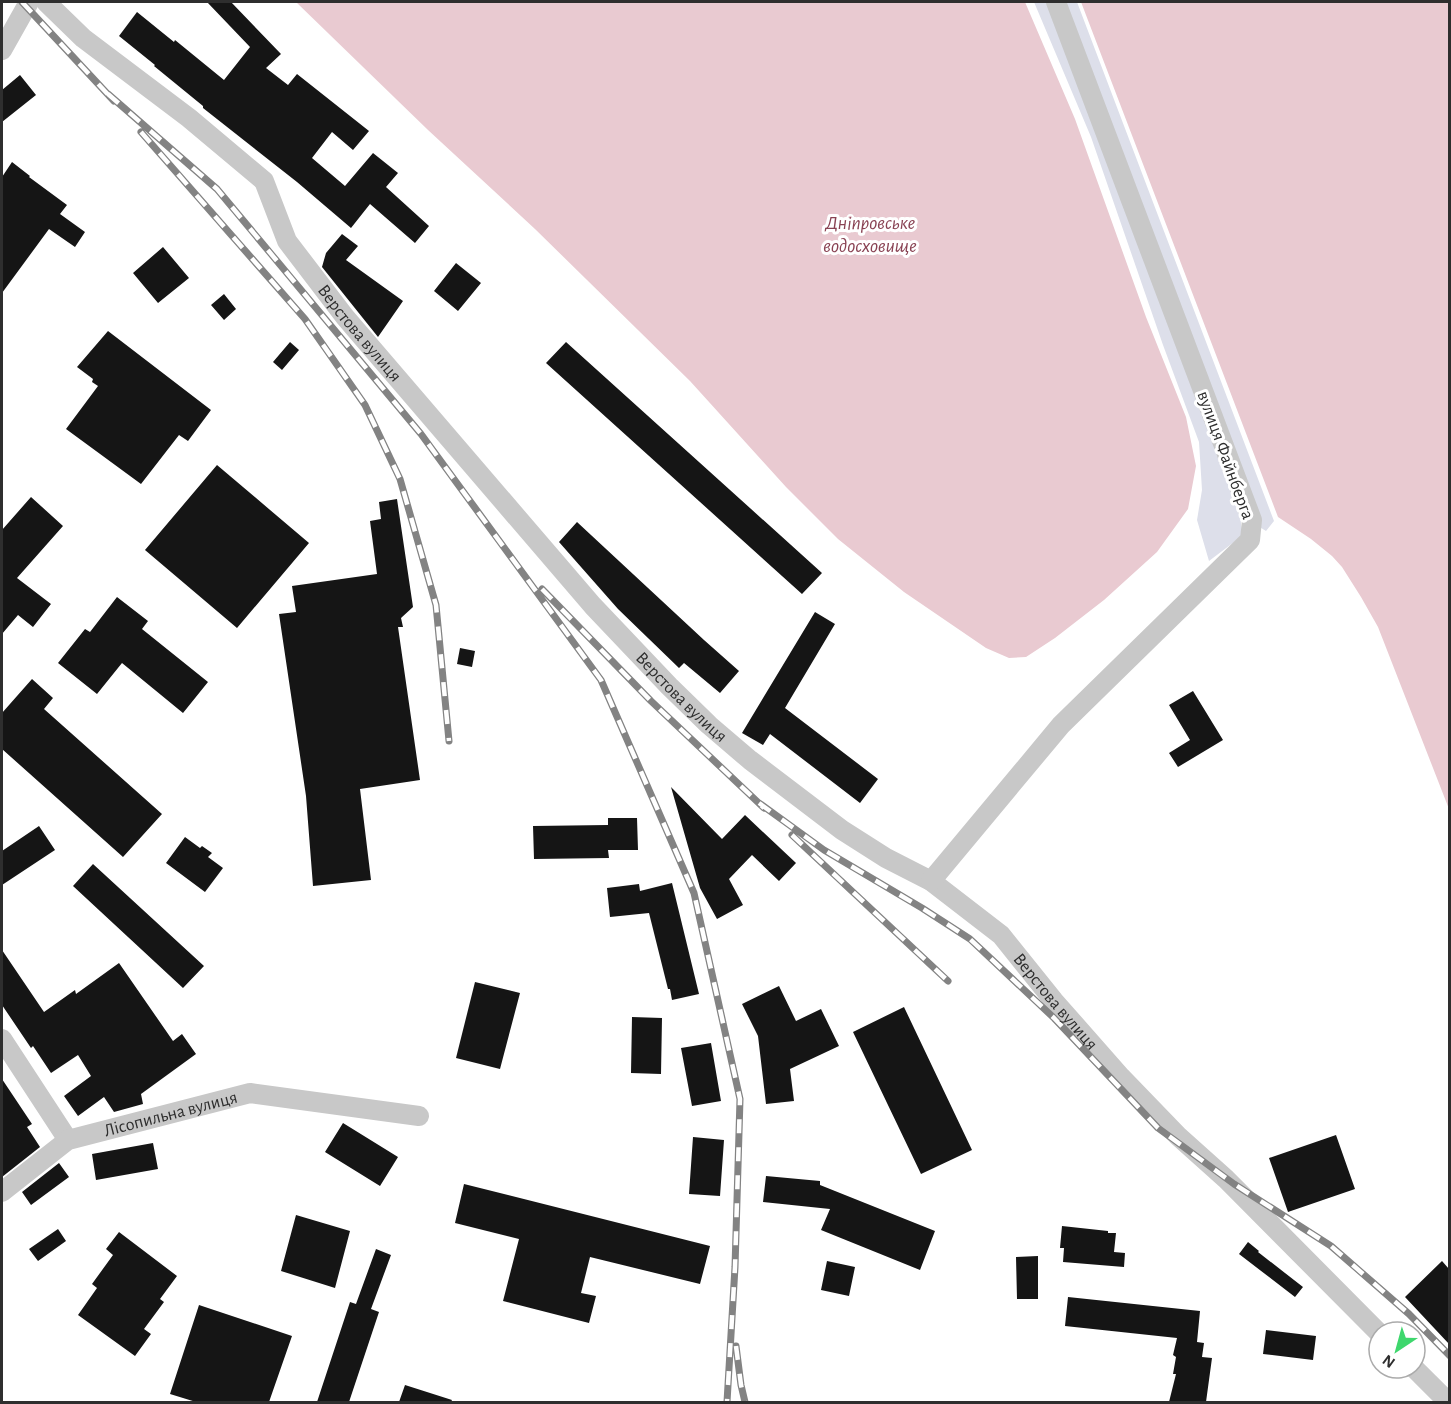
<svg xmlns="http://www.w3.org/2000/svg" width="1451" height="1404" font-family="'Alegreya Sans',sans-serif">
<style>
.green{fill:#dddfea}
.water{fill:#e9cad1}
.building{fill:#151515}
.lines{fill:none;stroke-linecap:round;stroke-linejoin:round}
.minor{stroke:#c8c8c8;stroke-width:20}
.rail-casing{stroke:#838383;stroke-width:7}
.rail{stroke:#fff;stroke-width:4.5;stroke-dasharray:14;stroke-linecap:butt}
.labels{text-anchor:middle;stroke-width:6;stroke-linejoin:round;paint-order:stroke}
.street-label{font-size:18px;fill:#2e2e2e;stroke:#fff}
.water-label{font-size:20px;font-style:italic;fill:#894253;stroke:#fff}
</style>
<rect width="100%" height="100%" fill="#fff"/>
<path class="green" d="M1034 2H1047L1240 512 1242 536 1209 561 1197 520 1202 490 1199 442 1163 345 1091 137Z
M1054 2H1077L1274 521 1266 531 1258 526Z"/>
<path class="water" d="M296 2H1025L1075 119 1146 317 1186 417 1196 466 1188 509 1157 552 1104 600 1055 638 1026 657 1009 658 986 648 904 592 838 539 786 487 690 381 535 229 428 130Z
M1081 2H1449V809L1378 627 1361 597 1342 567 1332 556 1311 539 1278 517Z"/>
<path class="building" d="M207 2H231L281 54 266 68 288 85 297 74 369 131 353 150 332 132 312 158 345 186 373 153 398 173 386 187 429 226 415 243 370 204 351 228 297 182 203 108V106L154 66 155 65 119 36 137 12 174 42 175 40 224 80 250 47Z
M20 75 36 95 2 122V90Z
M12 162 30 176 29 177 67 205 60 214 85 232 75 247 49 229 2 293V177Z
M342 234 358 246 346 260 403 301 378 337 322 267 326 253Z
M163 247 189 278 158 303 133 273Z
M456 263 481 283 458 311 434 291Z
M224 294 236 309 224 320 211 305Z
M108 331 211 410 188 441 179 435 141 484 66 429 98 386 92 382 93 379 77 367Z
M290 342 299 350 282 370 273 362Z
M566 342 822 573 802 594 546 363Z
M217 465 309 543 237 628 145 550Z
M31 497 63 526 17 578 51 604 33 627 18 615 2 634V530Z
M397 499 413 607 401 618 403 627H398L420 780 360 789 371 880 313 886 306 796 279 614 296 612 292 586 377 574 370 521 381 519 379 502Z
M577 522 704 640 739 671 720 693 684 663 679 668 618 609 559 542Z
M117 597 148 621 142 629 208 682 183 713 122 663 97 694 58 663 85 629 90 632Z
M815 612 835 624 785 708 878 779 860 803 770 734 763 745 742 733Z
M460 648 475 651 472 667 457 664Z
M32 679 53 698 44 709 162 814 123 857 2 749V713Z
M1193 691 1223 740 1178 767 1169 753 1190 740 1169 705Z
M671 787 722 839 745 815 796 863 779 881 752 855 729 879 743 905 717 919 700 888Z
M608 818H637L638 850H608L609 858 534 859 533 826 608 825Z
M39 826 55 850 2 885V851Z
M185 837 200 848 202 846 212 853 208 857 223 868 205 892 166 863Z
M93 864 204 966 183 988 73 886Z
M672 883 699 994 672 1000 670 989H668L649 913 610 917 607 888 639 884 640 891Z
M2 950 44 1012 75 990 76 994 119 963 173 1041 182 1034 196 1054 141 1094 143 1104 114 1112 104 1097 78 1116 64 1096 91 1076 78 1055 51 1073 33 1046 31 1048 2 1005Z
M475 982 520 993 500 1069 456 1058Z
M779 986 796 1021 821 1009 839 1046 790 1069 794 1101 766 1104 758 1036 742 1004Z
M904 1007 972 1150 921 1174 853 1032Z
M632 1017 662 1018 661 1074 631 1073Z
M711 1043 721 1101 692 1106 681 1048Z
M2 1079 32 1124 27 1127 40 1147 2 1177Z
M343 1123 398 1157 380 1186 325 1152Z
M1336 1135 1355 1189 1288 1212 1269 1158Z
M693 1137 724 1140 720 1196 689 1194Z
M153 1143 158 1169 96 1180 92 1154Z
M59 1163 69 1177 31 1205 22 1192Z
M766 1176 820 1181V1185L935 1231 920 1270 821 1230 830 1209 763 1202Z
M464 1184 710 1246 700 1284 590 1257 581 1293 596 1296 589 1323 503 1301 519 1239 455 1223Z
M296 1215 350 1231 335 1288 281 1271Z
M1062 1226 1108 1231V1233H1116L1114 1252 1125 1253 1124 1267 1063 1262 1064 1248H1060Z
M58 1229 66 1241 38 1261 29 1249Z
M119 1232 177 1276 160 1299 164 1302 144 1329 151 1334 135 1356 78 1315 97 1288 92 1284 113 1255 106 1249Z
M1248 1242 1259 1251 1258 1252 1303 1287 1295 1297 1239 1254Z
M376 1249 391 1255 371 1309 379 1312 349 1402H317L350 1302 356 1304Z
M1038 1256V1299H1017L1016 1257Z
M827 1261 855 1267 849 1296 821 1290Z
M1442 1261 1449 1269V1344L1405 1297Z
M1068 1297 1200 1311 1197 1342 1204 1343 1202 1357 1212 1358 1206 1402H1169L1176 1374H1173L1176 1357 1173 1355 1177 1338 1065 1326Z
M199 1305 292 1336 269 1402H196L170 1394Z
M1266 1330 1316 1336 1313 1360 1263 1354Z
M405 1385 452 1400 451 1402H399Z"/>
<g class="lines">
<g class="minor">
<path id="s1" d="M46 2 83 38 189 118 264 181 287 241 345 317 593 606 669 686 709 725 750 760 842 830 886 858 931 881 1001 935 1054 1001 1121 1077 1178 1136 1226 1179 1379 1333"/>
<path d="M2 50 29 2"/>
<path d="M931 881 1061 725 1250 540 1252 520 1056 2"/>
<path d="M2 1039 68 1140"/>
<path id="s2" d="M2 1192 68 1140 250 1093 419 1116"/>
<path d="M1414 1368 1448 1402"/>
</g>
<defs>
<path id="rail" d="M22 2 114 101
M108 94 217 189 421 434 601 680 694 893 740 1099 735 1267 727 1402
M141 132 305 319 365 405 400 479 436 605 449 741
M542 589 651 701 764 808
M759 803 824 850 922 908 970 939 1054 1018 1158 1128 1234 1184 1331 1246 1409 1314 1450 1356
M792 835 948 981
M736 1346 741 1385 745 1402"/>
</defs>
<use href="#rail" class="rail-casing"/>
<use href="#rail" class="rail"/>
</g>
<g class="labels">
<g class="street-label">
<text dy="6" stroke="none"><textPath href="#s1" startOffset="464">Верстова вулиця</textPath></text>
<text transform="translate(1226 455) rotate(70)" y="6">вулиця Файнберга</text>
<text dy="6" stroke="none"><textPath href="#s1" startOffset="950">Верстова вулиця</textPath></text>
<text dy="6" stroke="none"><textPath href="#s1" startOffset="1436">Верстова вулиця</textPath></text>
<text dy="6" stroke="none"><textPath href="#s2" startOffset="190">Лісопильна вулиця</textPath></text>
</g>
<g class="water-label">
<text x="870" y="229">Дніпровське<tspan x="870" dy="23">водосховище</tspan></text>
</g>
</g>
<rect width="1451" height="1404" fill="none" stroke="#2e2e2e" stroke-width="6"/>
<g transform="translate(1397 1350) rotate(216)"><circle r="28" fill="#ffffff" stroke="#ababab" stroke-width="1.5"/>
<path d="M0-4.5L10 22L0 15L-10 22Z" fill="#3ed76d"/>
<text y="-9" font-size="16" font-weight="bold" text-anchor="middle" fill="#2e2e2e">N</text>
</g>
</svg>
